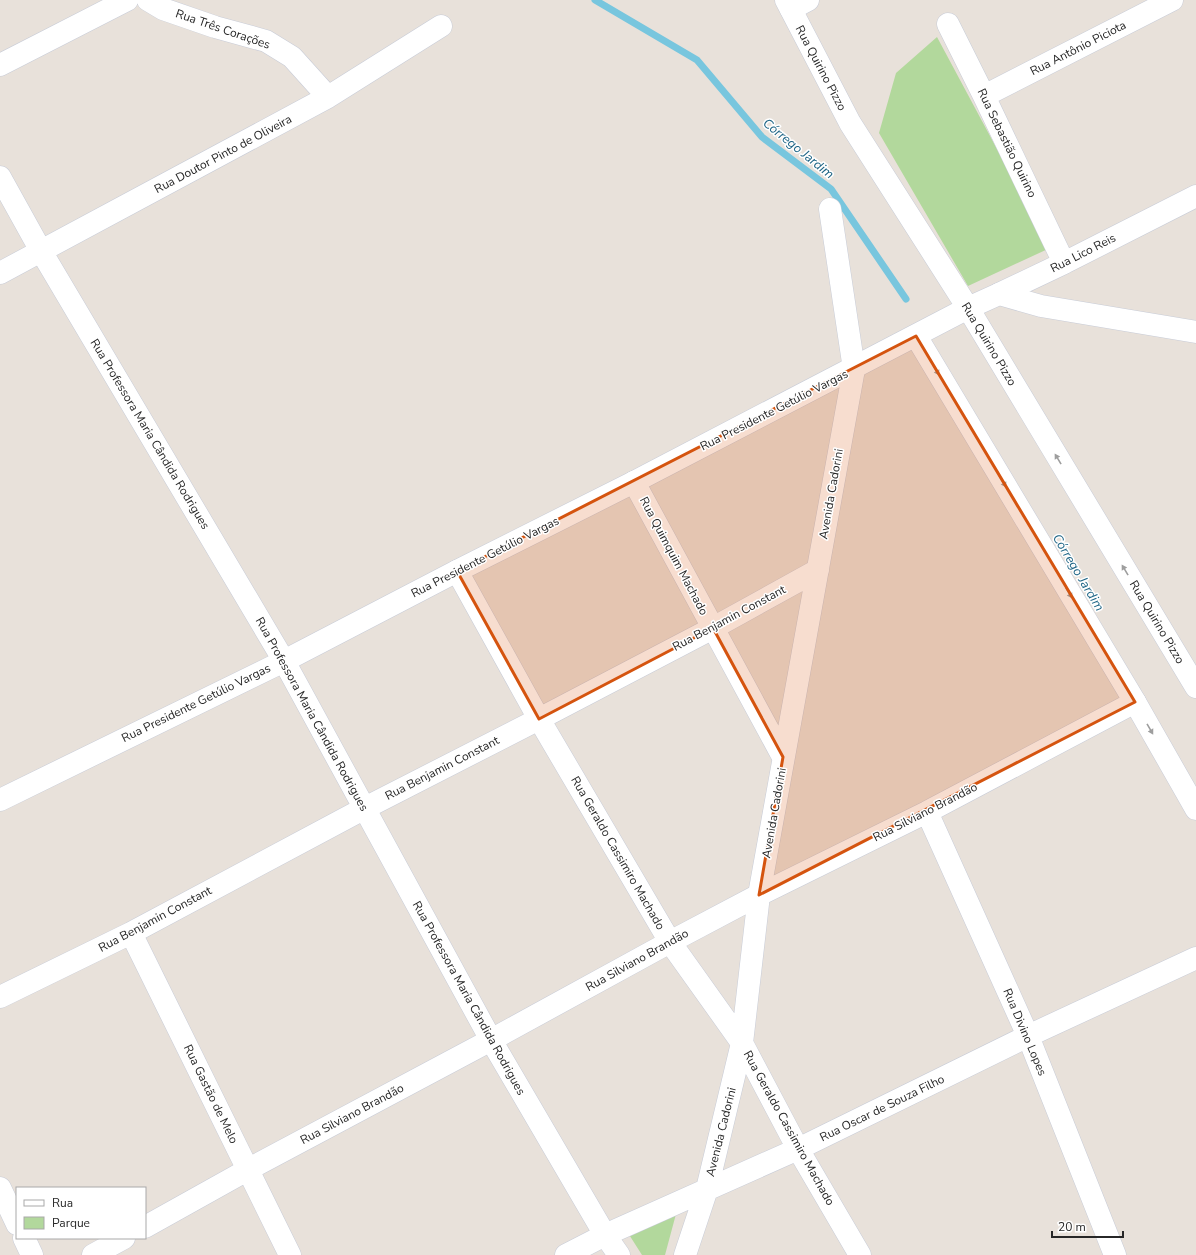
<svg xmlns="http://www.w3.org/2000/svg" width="1196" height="1255" font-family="'Nunito Sans',sans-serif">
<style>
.green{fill:#b2d89c}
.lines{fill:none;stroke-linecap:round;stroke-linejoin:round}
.stream{stroke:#78c6de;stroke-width:7}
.street-casing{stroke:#c8ccd7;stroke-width:23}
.secondary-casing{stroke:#c8ccd7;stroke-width:23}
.street{stroke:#fff;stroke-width:22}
.secondary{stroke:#fff;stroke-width:22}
.oneway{fill:#9e9e9e}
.marked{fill:#d5540f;fill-opacity:0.2;stroke:#d5540f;stroke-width:3;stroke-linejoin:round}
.labels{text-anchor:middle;stroke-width:3;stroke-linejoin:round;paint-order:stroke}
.street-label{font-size:12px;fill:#272727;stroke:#fff}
.water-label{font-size:13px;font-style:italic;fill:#1d6485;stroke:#fff}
</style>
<rect width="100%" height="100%" fill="#e8e1da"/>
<path class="green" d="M937 37 1050 248 968 286 879 133 896 73Z
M676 1214 665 1255H642L628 1233Z"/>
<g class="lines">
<path class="stream" d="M595 0 697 60 762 137 831 189 906 299"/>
<defs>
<path id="street" d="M148 0 163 9 215 27 266 41 292 57 328 97
M791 9 808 0
M948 24 984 96 1064 263
M0 65 127 0
M984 96 1172 0
M0 177 41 251 284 661 491 1040 605 1235 619 1255
M0 273 328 97 441 26
M999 294 1064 263 1196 196
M634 482 783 757
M457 571 539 719 670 942 742 1043 798 1149 860 1255
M927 812 1028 1036 1115 1255
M131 933 290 1255
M0 997 131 933 365 808 539 719 713 628 818 570
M0 1188 17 1224
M145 1227 249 1169 491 1040 670 942 759 895 927 812 1135 702
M24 1238 32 1255
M93 1255 124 1238
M566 1255 605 1235 798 1149 1028 1036 1196 958
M685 1255 707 1189 742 1043 759 895 854 369 830 209"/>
<path id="secondary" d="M786 0 850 123 968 308 1196 687
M916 336 1135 702 1196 809
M0 800 284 661 457 571 634 482 968 308 999 294 1041 306 1196 332"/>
</defs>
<use href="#street" class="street-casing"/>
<use href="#secondary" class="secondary-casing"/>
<use href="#street" class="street"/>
<use href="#secondary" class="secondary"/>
</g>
<defs><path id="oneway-solid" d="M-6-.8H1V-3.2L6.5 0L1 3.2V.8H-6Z"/></defs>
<g class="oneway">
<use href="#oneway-solid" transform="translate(936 370) rotate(59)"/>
<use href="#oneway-solid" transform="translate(1058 459) rotate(-121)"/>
<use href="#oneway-solid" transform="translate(1003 482) rotate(59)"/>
<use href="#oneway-solid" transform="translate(1125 570) rotate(-121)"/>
<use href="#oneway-solid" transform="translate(1069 593) rotate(59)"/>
<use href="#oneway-solid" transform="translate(1150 729) rotate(60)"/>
</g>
<path class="marked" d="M916 336 1135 702 759 895 783 757 713 628 539 719 457 571Z"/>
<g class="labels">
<g class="street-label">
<text transform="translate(223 29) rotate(19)" y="4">Rua Três Corações</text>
<text transform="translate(1078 48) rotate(-27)" y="4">Rua Antônio Piciota</text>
<text transform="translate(821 68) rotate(62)" y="4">Rua Quirino Pizzo</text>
<text transform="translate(1007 143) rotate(64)" y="4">Rua Sebastião Quirino</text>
<text transform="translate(223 154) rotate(-28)" y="4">Rua Doutor Pinto de Oliveira</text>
<text transform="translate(1083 253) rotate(-27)" y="4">Rua Lico Reis</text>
<text transform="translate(989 344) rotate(59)" y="4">Rua Quirino Pizzo</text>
<text transform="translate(774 410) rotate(-27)" y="4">Rua Presidente Getúlio Vargas</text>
<text transform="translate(150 434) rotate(59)" y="4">Rua Professora Maria Cândida Rodrigues</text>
<text transform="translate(831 494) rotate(-80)" y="4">Avenida Cadorini</text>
<text transform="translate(674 556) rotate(62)" y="4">Rua Quimquim Machado</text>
<text transform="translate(485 557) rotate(-27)" y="4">Rua Presidente Getúlio Vargas</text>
<text transform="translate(729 618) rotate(-28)" y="4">Rua Benjamin Constant</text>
<text transform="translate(1157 622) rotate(59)" y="4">Rua Quirino Pizzo</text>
<text transform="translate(196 703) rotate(-26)" y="4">Rua Presidente Getúlio Vargas</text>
<text transform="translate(312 714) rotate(61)" y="4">Rua Professora Maria Cândida Rodrigues</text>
<text transform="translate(442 768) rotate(-27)" y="4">Rua Benjamin Constant</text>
<text transform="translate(925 812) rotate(-27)" y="4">Rua Silviano Brandão</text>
<text transform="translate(774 813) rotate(-80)" y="4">Avenida Cadorini</text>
<text transform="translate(618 853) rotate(60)" y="4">Rua Geraldo Cassimiro Machado</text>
<text transform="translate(155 919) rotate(-28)" y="4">Rua Benjamin Constant</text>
<text transform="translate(637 960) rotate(-29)" y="4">Rua Silviano Brandão</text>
<text transform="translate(469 998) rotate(61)" y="4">Rua Professora Maria Cândida Rodrigues</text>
<text transform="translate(1025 1032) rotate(67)" y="4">Rua Divino Lopes</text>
<text transform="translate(211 1094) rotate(64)" y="4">Rua Gastão de Melo</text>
<text transform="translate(882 1108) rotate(-26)" y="4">Rua Oscar de Souza Filho</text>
<text transform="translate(352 1114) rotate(-28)" y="4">Rua Silviano Brandão</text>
<text transform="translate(789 1128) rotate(61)" y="4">Rua Geraldo Cassimiro Machado</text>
<text transform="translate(721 1132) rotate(-76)" y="4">Avenida Cadorini</text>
</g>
<g class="water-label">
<text transform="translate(799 148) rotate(39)" y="5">Córrego Jardim</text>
<text transform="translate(1079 572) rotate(59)" y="5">Córrego Jardim</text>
</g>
</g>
<rect x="16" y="1187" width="130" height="52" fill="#ffffff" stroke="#a9a9a9"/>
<rect x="24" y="1200" width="20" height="6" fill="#ffffff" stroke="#a9a9a9"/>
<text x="52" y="1207" font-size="12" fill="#272727">Rua</text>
<rect x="24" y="1217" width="20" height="12" fill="#b2d89c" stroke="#a9a9a9"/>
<text x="52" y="1227" font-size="12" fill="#272727">Parque</text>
<path d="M1052 1231v6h71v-6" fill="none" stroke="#272727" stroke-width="2"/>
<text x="1058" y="1231" font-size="12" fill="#272727" stroke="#ffffff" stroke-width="3" paint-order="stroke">20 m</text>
</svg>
